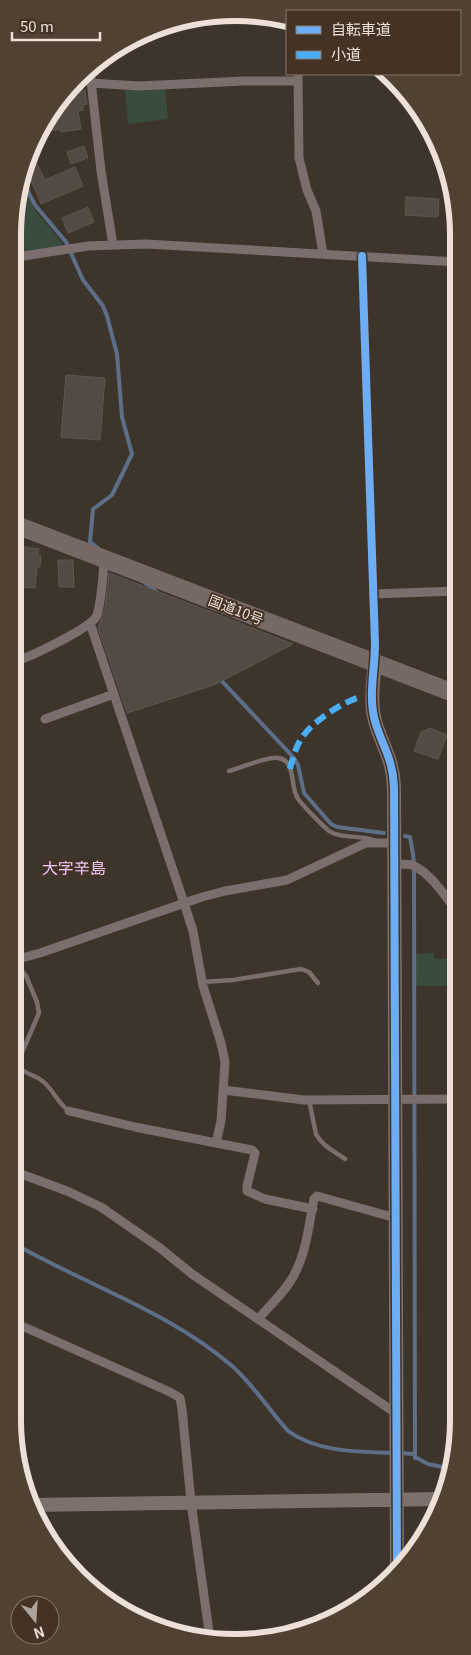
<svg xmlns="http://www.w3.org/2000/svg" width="471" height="1655" font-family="Georgia,'Noto Sans JP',serif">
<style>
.green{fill:#3a4c3e}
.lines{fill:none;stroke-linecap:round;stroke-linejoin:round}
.stream{stroke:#5d6f88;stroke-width:4}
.building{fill:#524a43;stroke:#5e574f}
.lane{stroke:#7b6e6d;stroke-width:4.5}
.street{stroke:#7b6e6d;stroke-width:9}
.secondary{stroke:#7e706d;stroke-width:14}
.highway{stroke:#776a66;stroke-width:18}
.quiet{stroke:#49aef6;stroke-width:6;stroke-dasharray:12 6;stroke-linecap:butt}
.cycleway-casing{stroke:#443324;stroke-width:11}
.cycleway{stroke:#6dadf4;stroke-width:8}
.labels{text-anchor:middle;stroke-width:4;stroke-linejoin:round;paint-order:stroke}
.street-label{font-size:14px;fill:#ece0d7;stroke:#443324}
.quarter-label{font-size:16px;fill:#edc8fb;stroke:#443324}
.rim{fill:none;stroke:#ece0d7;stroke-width:6}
</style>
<rect width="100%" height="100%" fill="#3d342b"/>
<path class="green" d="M165 86 168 119 128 124 125 90Z
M20 184 37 213 59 239 64 247 17 254V192Z
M434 953V959H455V986H415V954Z"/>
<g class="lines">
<path class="stream" d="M22 180 35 205 66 242 83 280 103 306 107 316 117 354 122 417 132 454 112 495 93 509 90 542 98 548
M144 582 158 593
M218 677 294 758 298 765 304 793 331 824 337 827 384 833
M405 836 410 837 413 854 414 865 415 1458
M13 1243C84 1284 168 1311 231 1365 253 1384 269 1410 288 1431 322 1456 374 1451 415 1454
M415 1457 428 1464 452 1469
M416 1540V1546"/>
</g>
<path class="building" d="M85 90 87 104 83 105V110L78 111 81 129 61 132V129L52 131 50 125 44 126 49 113 58 111 57 105 70 92Z
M84 146 88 158 71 164 67 152Z
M32 154 45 180 75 167 83 186 41 204 31 180 28 182 24 174Z
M406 197 439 199 438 217 405 215Z
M88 207 94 222 68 233 62 218Z
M66 375 105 378 100 440 61 437Z
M16 546 39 549 38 555 41 556 40 567H37L35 588 21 587V583H15Z
M58 560H73L74 587H59Z
M109 573 222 616 293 644 214 685 127 713 98 628 105 607Z
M430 728 447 735 438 759 414 751 421 732Z"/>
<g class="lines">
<path class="lane" d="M451 426H456
M229 771C240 768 268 756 278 758 296 760 290 785 297 797 299 802 324 827 329 831 341 839 360 835 374 840
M14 961 26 976 37 1002 39 1013 21 1055 20 1068C26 1074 34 1075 41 1080 53 1088 57 1103 69 1111
M202 982 233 980 301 969 309 972 318 983
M309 1100 316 1134C322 1146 334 1151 345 1159"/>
<path class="street" d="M90 72 101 171 113 245
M298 74 299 158 307 190 316 211 323 254
M91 83 139 86 244 81H298
M362 256 374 594 375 663
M17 257 88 246 146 244 457 262
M374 594 456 591
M90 623 184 903 193 931 203 986 221 1043 225 1062 221 1121 216 1143
M15 661C29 658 90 628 96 617 100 610 105 566 103 559
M45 719 114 694
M394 864C400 865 409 863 414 866 429 872 446 897 455 909
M14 960 40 953 202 897 225 891 287 880 366 843H394
M223 1090 304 1100 455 1099
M69 1111 135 1127 252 1150 255 1153 247 1186V1191L265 1199 313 1209
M13 1171 67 1191 101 1207 160 1248 192 1274 397 1414
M259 1318C271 1304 287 1290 295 1273 307 1250 309 1223 314 1199L317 1196 396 1218
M13 1322 170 1392 180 1398 182 1409 191 1502 210 1639"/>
<path class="secondary" d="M375 663C373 682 370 702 375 721 382 746 393 758 394 787L397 1567
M29 1505 441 1499"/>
<path class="highway" d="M16 525 456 694"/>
<path class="quiet" d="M290 769C293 757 296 746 303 736 314 721 340 704 357 698"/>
<defs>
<path id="cycleway" d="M362 256 375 644C375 669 368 696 375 721 382 746 393 758 394 787L397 1567"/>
</defs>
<use href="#cycleway" class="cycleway-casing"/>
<use href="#cycleway" class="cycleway"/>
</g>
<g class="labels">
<g class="street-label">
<text transform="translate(236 610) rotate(21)" y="5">国道10号</text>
</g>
<g class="quarter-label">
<text x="74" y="874">大字辛島</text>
</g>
</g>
<path d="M0 0H471V1655H0ZM235 21H236A214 214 0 0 1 450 235V1420A214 214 0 0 1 236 1634H235A214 214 0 0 1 21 1420V235A214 214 0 0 1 235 21Z" fill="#514132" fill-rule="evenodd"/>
<path class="rim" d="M235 21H236A214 214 0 0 1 450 235V1420A214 214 0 0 1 236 1634H235A214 214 0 0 1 21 1420V235A214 214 0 0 1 235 21Z"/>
<rect x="286" y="10" width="175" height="65" fill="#443324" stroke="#87786c"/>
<rect x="296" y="26" width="25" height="8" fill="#6dadf4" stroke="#87786c"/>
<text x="331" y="35" font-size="15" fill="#ece0d7">自転車道</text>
<rect x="296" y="51" width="25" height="8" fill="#49aef6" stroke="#87786c"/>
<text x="331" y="60" font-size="15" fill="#ece0d7">小道</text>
<g transform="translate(35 1620) rotate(162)"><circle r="24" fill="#443324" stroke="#87786c"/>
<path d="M0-4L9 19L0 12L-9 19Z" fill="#afa49b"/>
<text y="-8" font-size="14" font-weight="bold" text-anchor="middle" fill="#ece0d7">N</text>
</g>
<path d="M12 32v8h88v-8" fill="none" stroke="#ece0d7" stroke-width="2.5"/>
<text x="20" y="32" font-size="15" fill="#ece0d7" stroke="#443324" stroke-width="4" paint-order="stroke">50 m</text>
</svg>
